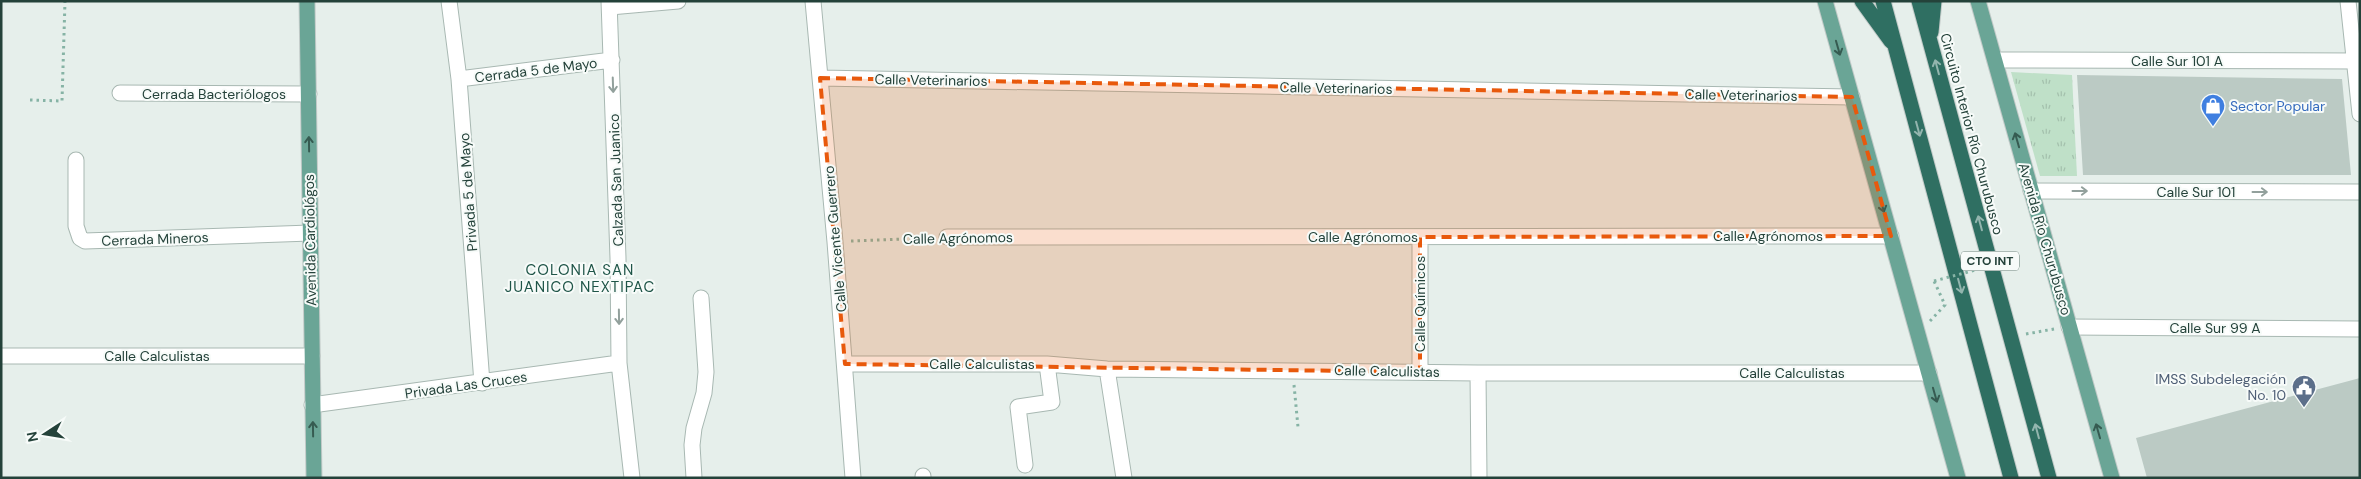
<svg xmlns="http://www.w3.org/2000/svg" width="2361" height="479" font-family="'DM Sans',sans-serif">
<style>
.park{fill:url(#park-tufts)}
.building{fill:#bbcac4}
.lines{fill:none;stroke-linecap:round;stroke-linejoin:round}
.minor-casing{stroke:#a8b8b2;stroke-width:17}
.major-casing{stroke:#c2cac8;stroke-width:17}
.highway-casing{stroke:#c2cac8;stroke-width:17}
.path{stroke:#86b3a5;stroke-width:3;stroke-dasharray:2.5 4;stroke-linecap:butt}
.minor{stroke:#fff;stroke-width:15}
.major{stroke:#6aa596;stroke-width:15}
.highway{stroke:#2f6f62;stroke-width:15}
.path-bridge{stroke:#86b3a5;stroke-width:3;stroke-dasharray:2.5 4;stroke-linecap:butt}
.oneway{stroke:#365b51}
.oneway2{stroke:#93b5ae}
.oneway3{stroke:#92a09c}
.marked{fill:#e8590c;fill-opacity:0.2;stroke:#e8590c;stroke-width:4;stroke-dasharray:10 6;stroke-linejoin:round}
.labels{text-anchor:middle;stroke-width:4;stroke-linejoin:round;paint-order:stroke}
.shield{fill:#f7fbf9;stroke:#637a73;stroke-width:1}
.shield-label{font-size:12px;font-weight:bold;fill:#24423a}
.street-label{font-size:14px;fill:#24423a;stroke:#f7fbf9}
.shop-label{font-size:14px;fill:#366cbe;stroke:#f7fbf9;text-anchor:start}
.service-label{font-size:14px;fill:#4e5e75;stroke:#f7fbf9;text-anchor:end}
.neighbourhood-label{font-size:15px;letter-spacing:1px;fill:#1f5548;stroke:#f7fbf9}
</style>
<defs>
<pattern id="park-tufts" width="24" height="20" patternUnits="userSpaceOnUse" patternTransform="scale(1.25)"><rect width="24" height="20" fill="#bfe0c8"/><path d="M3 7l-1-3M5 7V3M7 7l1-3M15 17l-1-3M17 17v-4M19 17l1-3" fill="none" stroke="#a4c1ad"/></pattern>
</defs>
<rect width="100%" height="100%" fill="#e6efeb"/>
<path class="park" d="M2011 72 2072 75 2077 176H2040Z"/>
<path class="building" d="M2077 75 2342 79 2351 175H2083Z
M2360 378V478H2147L2136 438Z"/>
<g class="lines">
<defs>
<path id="minor" d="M449 1 459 79 482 383
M609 1 618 258 619 363 632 478
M813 1 835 242 853 478
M2348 1 2360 114
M610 7 678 1
M1995 60 2360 61
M820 78 1852 97
M459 79 612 60
M120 93 309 94
M76 160V226L80 238 85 241 310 233
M2031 191 2360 192
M947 237 1891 236
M1420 237V372
M2069 327 2360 329
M1 356H312
M845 364H1047L1107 369 1478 373H1929
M1107 369 1124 478
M1478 373 1479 478
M312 405 619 363
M1025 465 1018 407 1052 402 1047 364
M923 476V478
M694 478 692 445 694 428 704 393 706 372 701 298"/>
<path id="major" d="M307 1 314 478
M1825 1 1958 478
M1978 1 2112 478"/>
<path id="highway" d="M1862 1 1891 41
M1883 1 2011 478
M1919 1 2049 478
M1931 32 1934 1"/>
</defs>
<use href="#minor" class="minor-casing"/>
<use href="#major" class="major-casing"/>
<use href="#highway" class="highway-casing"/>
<path class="path" d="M30 100 62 101 65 1
M851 241 932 238
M1930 321 1945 305 1934 281
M2026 334 2054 329
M1294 385 1298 427"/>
<use href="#minor" class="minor"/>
<use href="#major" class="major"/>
<use href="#highway" class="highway"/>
<path class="path-bridge" d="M1934 281 2002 263"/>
</g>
<defs><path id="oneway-shaft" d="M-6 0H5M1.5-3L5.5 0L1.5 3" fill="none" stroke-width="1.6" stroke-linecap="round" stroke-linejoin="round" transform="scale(1.25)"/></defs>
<g class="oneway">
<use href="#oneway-shaft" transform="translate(1838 48) rotate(74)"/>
<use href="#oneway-shaft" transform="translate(2017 140) rotate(-106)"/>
<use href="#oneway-shaft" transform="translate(309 144) rotate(-91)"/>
<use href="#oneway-shaft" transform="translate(1882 205) rotate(74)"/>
<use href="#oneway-shaft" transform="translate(1935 395) rotate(74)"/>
<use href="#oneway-shaft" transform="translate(313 429) rotate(-91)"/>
<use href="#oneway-shaft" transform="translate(2098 431) rotate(-106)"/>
</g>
<g class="oneway2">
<use href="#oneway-shaft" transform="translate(1937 67) rotate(-105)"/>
<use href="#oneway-shaft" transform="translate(1918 129) rotate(75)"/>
<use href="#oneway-shaft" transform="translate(1980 223) rotate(-105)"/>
<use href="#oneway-shaft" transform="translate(1960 286) rotate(75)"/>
<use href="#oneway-shaft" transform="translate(2037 431) rotate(-105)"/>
</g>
<g class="oneway3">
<use href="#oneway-shaft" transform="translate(613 85) rotate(88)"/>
<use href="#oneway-shaft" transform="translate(2080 191)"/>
<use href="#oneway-shaft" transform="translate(2260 192)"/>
<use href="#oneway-shaft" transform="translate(619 317) rotate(89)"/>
</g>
<path class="marked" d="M820 78 1852 97 1891 236 1420 237V372L845 364Z"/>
<defs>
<symbol id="shop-pin" viewBox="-11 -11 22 30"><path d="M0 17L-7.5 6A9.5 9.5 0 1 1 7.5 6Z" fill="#3f7fe0" stroke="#f7fbf9"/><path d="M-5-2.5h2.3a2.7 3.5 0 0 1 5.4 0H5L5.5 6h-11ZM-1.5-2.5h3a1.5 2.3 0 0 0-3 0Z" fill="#fff"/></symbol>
<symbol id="civic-pin" viewBox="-11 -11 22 30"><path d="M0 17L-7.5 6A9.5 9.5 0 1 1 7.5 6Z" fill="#5c6f8a" stroke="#f7fbf9"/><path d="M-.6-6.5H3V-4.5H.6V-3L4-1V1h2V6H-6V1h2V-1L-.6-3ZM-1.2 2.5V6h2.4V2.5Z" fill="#fff"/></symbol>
</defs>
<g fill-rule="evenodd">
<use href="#shop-pin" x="2199" y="92" width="28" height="38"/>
<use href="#civic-pin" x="2290" y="373" width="28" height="38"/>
</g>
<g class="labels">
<rect class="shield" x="1961" y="251.5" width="58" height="19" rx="4"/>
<g class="shield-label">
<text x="1990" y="265">CTO INT</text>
</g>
<g class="street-label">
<text x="2177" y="66">Calle Sur 101 A</text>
<text transform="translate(536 70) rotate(-7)" y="5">Cerrada 5 de Mayo</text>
<text transform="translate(931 80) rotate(1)" y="5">Calle Veterinarios</text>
<text transform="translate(1336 88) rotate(1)" y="5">Calle Veterinarios</text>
<text x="214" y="99">Cerrada Bacteriólogos</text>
<text transform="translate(1741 95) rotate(1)" y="5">Calle Veterinarios</text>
<text transform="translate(1972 134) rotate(75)" y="5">Circuito Interior Río Churubusco</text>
<text transform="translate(616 180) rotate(-92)" y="5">Calzada San Juanico</text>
<text transform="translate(468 192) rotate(-94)" y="5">Privada 5 de Mayo</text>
<text x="2196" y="197">Calle Sur 101</text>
<text x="1768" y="241">Calle Agrónomos</text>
<text x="1363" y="242">Calle Agrónomos</text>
<text transform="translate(958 238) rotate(-1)" y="5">Calle Agrónomos</text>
<text transform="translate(155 239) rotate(-2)" y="5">Cerrada Mineros</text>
<text transform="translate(835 239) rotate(-95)" y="5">Calle Vicente Guerrero</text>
<text transform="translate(2045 239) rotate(74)" y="5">Avenida Río Churubusco</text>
<text transform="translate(310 240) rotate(-91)" y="5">Avenida Cardiológos</text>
<text transform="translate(1420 304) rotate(-90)" y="5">Calle Químicos</text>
<text x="2215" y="333">Calle Sur 99 A</text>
<text x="157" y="361">Calle Calculistas</text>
<text x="982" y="369">Calle Calculistas</text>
<text transform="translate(1387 371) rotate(1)" y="5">Calle Calculistas</text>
<text x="1792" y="378">Calle Calculistas</text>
<text transform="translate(466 385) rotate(-8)" y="5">Privada Las Cruces</text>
</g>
<g class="shop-label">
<text x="2230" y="111">Sector Popular</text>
</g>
<g class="service-label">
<text x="2286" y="384">IMSS Subdelegación<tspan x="2286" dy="16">No. 10</tspan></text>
</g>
<g class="neighbourhood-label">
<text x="580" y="275">COLONIA SAN<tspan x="580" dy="17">JUANICO NEXTIPAC</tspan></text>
</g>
</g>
<rect width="2361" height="479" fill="none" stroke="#24423a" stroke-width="5"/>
<g transform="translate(45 434) rotate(258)" stroke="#f7fbf9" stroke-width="4" paint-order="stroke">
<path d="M0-4L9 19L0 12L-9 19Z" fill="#24423a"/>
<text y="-8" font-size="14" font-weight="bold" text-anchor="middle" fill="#24423a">N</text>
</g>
</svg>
